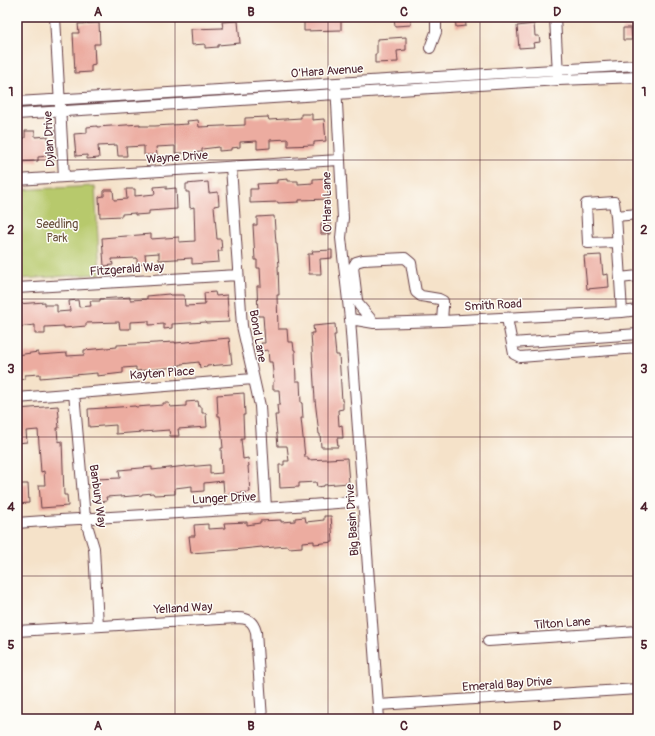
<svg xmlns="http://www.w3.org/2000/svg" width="655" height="736" font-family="Pangolin,sans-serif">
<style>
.green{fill:#b7c96c;stroke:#80744c}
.building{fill:#ecaca0}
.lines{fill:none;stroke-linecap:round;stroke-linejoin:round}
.minor-casing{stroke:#643c43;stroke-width:12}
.minor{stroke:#fff;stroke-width:10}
.grid{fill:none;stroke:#4a1f2b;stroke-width:1;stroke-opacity:0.55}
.labels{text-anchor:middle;stroke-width:3;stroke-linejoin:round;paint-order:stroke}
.street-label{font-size:12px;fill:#4a1f2b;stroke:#fdfcf7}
.park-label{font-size:12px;fill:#6b523e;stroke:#fdfcf7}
.neatline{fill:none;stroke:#4a1f2b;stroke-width:1.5}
.grid-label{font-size:13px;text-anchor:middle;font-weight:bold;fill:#4a1f2b}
</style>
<rect width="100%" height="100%" fill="#fdfcf7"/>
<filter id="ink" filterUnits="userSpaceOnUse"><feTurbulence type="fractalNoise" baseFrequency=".025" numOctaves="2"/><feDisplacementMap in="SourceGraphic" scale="8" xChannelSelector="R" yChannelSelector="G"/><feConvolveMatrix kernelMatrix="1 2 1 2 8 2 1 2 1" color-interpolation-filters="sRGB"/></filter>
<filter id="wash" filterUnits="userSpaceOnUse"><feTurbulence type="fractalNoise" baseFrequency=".012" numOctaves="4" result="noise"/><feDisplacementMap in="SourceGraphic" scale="16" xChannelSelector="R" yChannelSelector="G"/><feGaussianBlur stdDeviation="0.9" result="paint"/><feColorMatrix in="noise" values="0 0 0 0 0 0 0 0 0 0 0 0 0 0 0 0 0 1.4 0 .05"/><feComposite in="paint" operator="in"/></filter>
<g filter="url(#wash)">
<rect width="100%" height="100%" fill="#f5e2c9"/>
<path class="green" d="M95 186 100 274 19 279 17 244V190Z"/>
<g id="blocks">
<path class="building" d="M304 17H323V20L341 19V30L304 31Z
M394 17H410L411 25 395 26Z
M455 17H465L466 26 456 27Z
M238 21 240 43 218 45V47L205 48V44L192 45 191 29 223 28 222 22Z
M99 23 100 44H94L95 64 91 65V72L75 73 73 33H79L78 24Z
M534 24 535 36H539L540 42 533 43 534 47 519 48 517 26Z
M623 28H631L632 40H623Z
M406 37V50L397 51 398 62 375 63V54H377V39Z
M301 114H312V120L324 119 326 141 314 142V145L288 146V139L270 140V148L257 149V141L240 142V147L231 148V150L219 151V147L202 149V152L190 153H175V146L156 147 157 155H144V146L126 147 127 156H118L117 145 98 146 99 158 87 159V155L76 156 74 134 87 133V127L97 126V127L140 124V126H155L188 124 187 121 198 120 199 127 245 125V118L268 117 269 120 301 118Z
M25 131H35V137L48 136 49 156 38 157V161L17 162V139L25 138Z
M328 178 329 199 299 200V202L278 203V202L250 203V189H258L257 184 277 183V180L288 179V181H298V184L313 183V179Z
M208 182 209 193 218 192 219 205 214 206 217 239H221L222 251H218L219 262 192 264V258L159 260V253L145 254 146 263 137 264V258L112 259 113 265 104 266 102 238 151 234V239L179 237V242L195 241 194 207 190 208 189 192H186V184Z
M166 186V189L176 188 177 209 149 211V214L135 215V213L122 214V216L100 217 99 197 104 196V190H113L114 200 127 199 126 189H135V196L155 194 154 187Z
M274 216 276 243H277L279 266H278L279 295H277L278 329H287L288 342H293L294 350H295L296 381H300L301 403H302L303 418H301L305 457H308V460L347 458 349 483 324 485V486L317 487 316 482 299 483V487L280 488 279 465H284V461H289L287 446H278L275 415H278L277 405H280L279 390H273V382H274L272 362H269L268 350 261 351V343H265L263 316H258L257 286H261L260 268H257V260H255L253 225H257V217Z
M331 222V234H321V223Z
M332 250V258L320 259 321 274H309L308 254H313L312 251Z
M601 255 603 275 608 274 609 287 587 289 584 256Z
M215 292 216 296 227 295 229 322 206 323V322L172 324V328L164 329V324L149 325V321L130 322V329H120L119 322 86 323V326L64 328V326L45 327V334H35V325L17 327V304L45 302V305H57V312L70 311 69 301 78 300 79 307 91 306 90 301H100V299L130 297V300L147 299V296L169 294 170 295H184L185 306 205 305 204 293Z
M335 324 336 335H334L336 355H339L342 401H343V409L338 410 339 426 342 425 343 438H337L338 447H321L320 434H319L315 400 311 333H314L313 326Z
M229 338 232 364 207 366V367L200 368 199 362 181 364V365L176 366V367L136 371V367L123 368V373L97 376V373L40 378V374L25 375V379L17 380V355L38 352V355L67 353V356L84 355V350L117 347V345L175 342V343Z
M244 393 245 415H243L244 439H241L243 459 248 458 249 466H248L250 492 224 494 223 481 204 483V491L192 492V486L175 488V494L154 495 153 493 142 494V495L121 497V496L106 497 107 501 98 502 96 479 120 478 119 470 152 467V470L186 466V467L210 465V474L222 473 221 448H223L220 416H218L217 395Z
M198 401 199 407H202V413H206L207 427 178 429 179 436H170L169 430 116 434V425L89 427 88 409 135 406 136 407 163 405V403H169L170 407 186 406V402Z
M58 406 59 417H58L59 428H57L58 442 62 441 64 495H67L68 506 41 508 39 485H45L44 471 41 472 38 430 26 431 27 442 17 443V409Z
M17 484H28L29 503 17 504Z
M324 516H331L333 542 314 544V541L302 542V547L289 548 288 546 263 548 262 547 233 550 191 553 189 536H195L194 525 208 524V529L225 528 224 523 247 522V525L260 523V521L281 520V522L295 521V518L305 517 306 522 324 520Z"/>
</g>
</g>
<g filter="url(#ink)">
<use href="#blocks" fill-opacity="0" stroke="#643c43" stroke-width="1"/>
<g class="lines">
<defs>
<path id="minor" d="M55 17 64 177
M555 17 558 75
M430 48 436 32V17
M336 84 343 218 341 238 350 319 379 719
M17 102 638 65
M17 114 559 80 638 77
M231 167 242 326 260 406 266 508
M17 180 339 160
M616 216 614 202 586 204 588 243 617 242
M620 278 638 276
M17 288 238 275
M622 312 616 216 638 214
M507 318 514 354 520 357 638 348
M350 319 374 323 442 321 622 312 638 310
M374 323 359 305 357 300 353 267 356 262 363 260 405 258 411 263 416 292 421 296 439 299 443 301V307L442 321
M512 343 638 334
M74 393 85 518 94 548 98 626
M17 398 253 379
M17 523C133 515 248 510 364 501
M17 631 237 618C248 618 253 621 256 632L262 719
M488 641 638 631
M378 705 638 689"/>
</defs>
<use href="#minor" class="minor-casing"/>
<use href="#minor" class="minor"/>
</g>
</g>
<path class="grid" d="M175 17V719M328 17V719M480 17V719M17 160H638M17 299H638M17 437H638M17 576H638"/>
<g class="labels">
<g class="street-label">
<text transform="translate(327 71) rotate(-4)" y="4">O'Hara Avenue</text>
<text transform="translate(49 139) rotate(-93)" y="4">Dylan Drive</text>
<text transform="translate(177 157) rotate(-4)" y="4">Wayne Drive</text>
<text transform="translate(327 202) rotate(-91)" y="4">O'Hara Lane</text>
<text transform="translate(127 269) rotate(-4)" y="4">Fitzgerald Way</text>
<text transform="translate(493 305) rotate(-3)" y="4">Smith Road</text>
<text transform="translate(258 336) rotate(80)" y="4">Bond Lane</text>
<text transform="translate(162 373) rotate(-4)" y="4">Kayten Place</text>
<text transform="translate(98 496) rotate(82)" y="4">Banbury Way</text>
<text transform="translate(224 498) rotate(-3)" y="4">Lunger Drive</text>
<text transform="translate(352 520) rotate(-94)" y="4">Big Basin Drive</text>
<text transform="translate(183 608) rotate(-3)" y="4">Yelland Way</text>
<text transform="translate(562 623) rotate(-4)" y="4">Tilton Lane</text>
<text transform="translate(507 684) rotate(-4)" y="4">Emerald Bay Drive</text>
</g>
<g class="park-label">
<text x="57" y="228">Seedling<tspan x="57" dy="14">Park</tspan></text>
</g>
</g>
<rect width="655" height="736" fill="none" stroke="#fdfcf7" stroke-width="44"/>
<rect x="22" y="22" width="611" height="692" class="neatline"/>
<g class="grid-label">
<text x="98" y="16">A</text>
<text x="251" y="16">B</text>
<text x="404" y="16">C</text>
<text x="557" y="16">D</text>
<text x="11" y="96">1</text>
<text x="644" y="96">1</text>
<text x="11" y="234">2</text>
<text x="644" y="234">2</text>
<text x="11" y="373">3</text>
<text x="644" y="373">3</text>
<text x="11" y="511">4</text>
<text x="644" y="511">4</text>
<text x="11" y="649">5</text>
<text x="644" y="649">5</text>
<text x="98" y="730">A</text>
<text x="251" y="730">B</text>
<text x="404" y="730">C</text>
<text x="557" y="730">D</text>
</g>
</svg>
